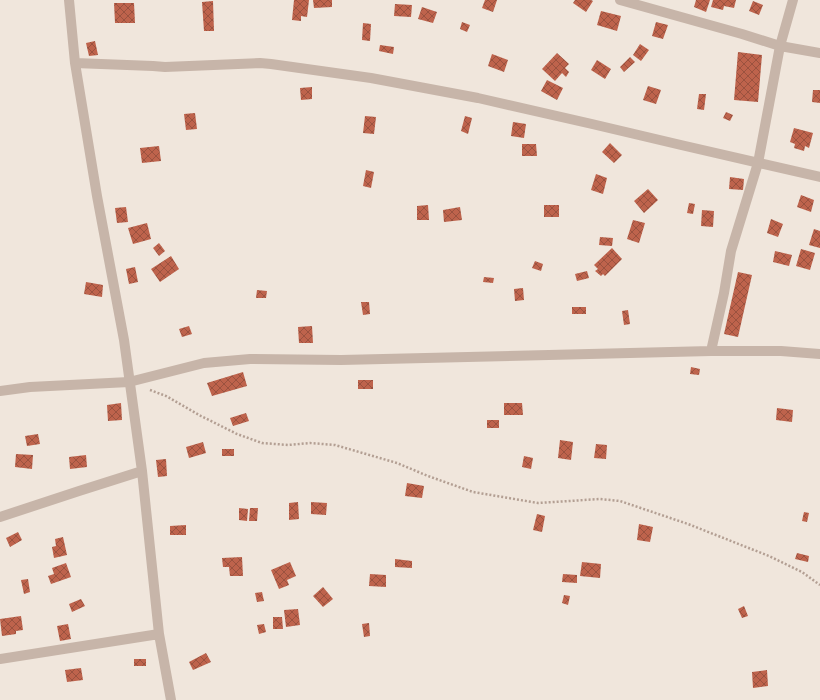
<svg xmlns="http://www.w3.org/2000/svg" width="820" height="700" font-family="Barlow,sans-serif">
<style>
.building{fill:url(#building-cross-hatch)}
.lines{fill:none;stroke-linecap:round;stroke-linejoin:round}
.path{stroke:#b39f93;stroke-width:2.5;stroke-dasharray:2 2;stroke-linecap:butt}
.street{stroke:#c7b5a9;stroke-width:10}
</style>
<defs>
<pattern id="building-cross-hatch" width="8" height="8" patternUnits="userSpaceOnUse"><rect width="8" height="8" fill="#be634c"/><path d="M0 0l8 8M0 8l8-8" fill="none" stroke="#9b523f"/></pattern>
</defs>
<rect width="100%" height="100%" fill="#f0e6dc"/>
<path class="building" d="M294 0H309L307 17 301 16V21L292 20Z
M313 0H332V7L314 8Z
M485 0H497L493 12 482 8Z
M575 0H591L593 1 586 12 573 3Z
M696 0H710L706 12 694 7Z
M713 0H736L734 8 724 6 723 10 711 7Z
M213 1 214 31H204L202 2Z
M753 1 763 5 759 15 749 11Z
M114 3H134L135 23H115Z
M395 4 412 5 411 17 394 16Z
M422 7 437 12 433 23 418 19Z
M601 11 621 16 617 31 597 25Z
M462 22 470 25 467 32 460 29Z
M656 22 668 25 663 39 652 36Z
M363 23 371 24 370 41 362 40Z
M95 41 98 55 89 56 86 43Z
M640 44 649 50 641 61 633 55Z
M380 45 394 47 393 54 379 51Z
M738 52 762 55 758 102 734 100Z
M557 53 569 64 565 68 569 72 566 77 562 73 555 81 542 69Z
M492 54 508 60 504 72 488 66Z
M630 57 635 62 624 72 620 67Z
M597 60 611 69 605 79 591 70Z
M547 80 563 88 557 100 541 91Z
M648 86 661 90 656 104 643 100Z
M312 87V99L301 100 300 88Z
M813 90H820V103L812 102Z
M699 94H706L704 110 697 109Z
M726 112 733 115 730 121 723 118Z
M195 113 197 129 186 130 184 114Z
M365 116 376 117 374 134 363 133Z
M465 116 472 118 468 134 461 131Z
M513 122 526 124 524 138 511 136Z
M794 128 813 133 809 148 805 146 804 151 794 148 795 144 790 142Z
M610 143 622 155 614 163 602 152Z
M522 144H536L537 156H522Z
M159 146 161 161 142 163 140 148Z
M366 170 374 172 371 188 363 186Z
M596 174 607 178 603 194 591 190Z
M730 177 744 179 743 190 729 189Z
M648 189 658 200 644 213 634 201Z
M801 195 814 200 811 212 797 207Z
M689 203 695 204 693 214 687 213Z
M428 205 429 220H417V206Z
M544 205H559V217H544Z
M126 207 128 222 117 223 115 208Z
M460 207 462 220 444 222 443 210Z
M702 210 714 211 713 227 701 226Z
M771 219 783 224 778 237 767 233Z
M633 220 645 223 639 243 627 239Z
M147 223 151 239 133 244 128 228Z
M814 229 820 231V248L809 245Z
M600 237 613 238 612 246 599 245Z
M159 243 165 251 159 256 153 248Z
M612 248 622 259 605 276 603 274 601 276 595 271 598 269 594 265Z
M801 249 815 253 810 270 796 266Z
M775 251 792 255 789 266 773 262Z
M171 256 179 269 160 282 151 269Z
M535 261 543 264 541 271 532 268Z
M135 267 138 282 129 284 126 269Z
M587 271 589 278 577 281 575 274Z
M738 272 752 275 738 337 724 334Z
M484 277 494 278 493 283 483 282Z
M86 282 103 285 102 297 84 294Z
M523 288 524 300 515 301 514 289Z
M257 290 267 291 266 298H256Z
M361 302H369L370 314 363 315Z
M572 307H586V314H572Z
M628 310 630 324 624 325 622 311Z
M189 326 192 334 182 337 179 329Z
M312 326 313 343H299L298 327Z
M691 367 700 369 699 375 690 374Z
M243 372 247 386 212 396 207 383Z
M358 380H373V389H358Z
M121 403 122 420 108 421 107 405Z
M504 403H522L523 415H504Z
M777 408 793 410 792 422 776 420Z
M246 413 249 421 233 426 230 418Z
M487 420H499V428H487Z
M38 434 40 444 27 446 25 436Z
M560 440 573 442 571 460 558 458Z
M203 442 206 453 189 458 186 447Z
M596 444 607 445 606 459 594 458Z
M222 449H234V456H222Z
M16 454 33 455 32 469 15 467Z
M86 455 87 467 70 469 69 457Z
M524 456 533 458 531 469 522 467Z
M166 459 167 476 158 477 156 460Z
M407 483 424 486 422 498 405 496Z
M298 502 299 519 289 520V503Z
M311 502 327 503 326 515 311 514Z
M239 508 248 509 247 521 239 520Z
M250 508H258L257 521H249Z
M804 512 809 513 807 522 802 521Z
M537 514 545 516 542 532 533 530Z
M639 524 653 527 650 542 637 540Z
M186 525V535H170V526Z
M18 532 22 540 10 547 6 538Z
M63 537 67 555 54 558 52 547 56 546 55 539Z
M797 553 809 556 808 562 795 559Z
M242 557 243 576H230L229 567H223L222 558Z
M395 559 412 561V568L395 567Z
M290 562 296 576 287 580 289 585 279 589 271 570Z
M582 562 601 564 600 578 580 576Z
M66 563 71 577 51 584 48 576 54 574 52 568Z
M370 574 386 575V587L369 586Z
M563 574 577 575V583L562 582Z
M28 579 30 592 24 594 21 580Z
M323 587 333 599 323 607 313 596Z
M262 592 264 601 257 602 255 593Z
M564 595 570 596 568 605 562 603Z
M81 599 85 606 72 612 69 604Z
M744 606 748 616 742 618 738 609Z
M298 609 300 625 286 627 284 610Z
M21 616 23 630 16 631V634L2 636 0 619Z
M273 617H282L283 629H273Z
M369 623 370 636 364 637 362 624Z
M68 624 71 639 60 641 57 626Z
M264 624 266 632 259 634 257 625Z
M206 653 211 662 193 670 189 662Z
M134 659H146V666H134Z
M81 668 83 680 67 682 65 670Z
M767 670 768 686 753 688 752 672Z"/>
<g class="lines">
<path class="path" d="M150 390 166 396 201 416 237 434 262 443 288 445 310 443 335 445 397 463 428 476 473 492 538 503 600 499 620 501 688 524 769 556 802 572 820 585"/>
<path class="street" d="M69 0 75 63 97 196 124 340 142 471 159 634 171 700
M620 0 742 34 780 46 820 53
M75 63 153 66 165 67 260 63 271 64 371 78 478 98 592 124 681 145 820 177
M711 351 724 293 731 251 758 163 780 46 793 0
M0 391 30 387 129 382 204 363 250 359 341 360 711 351H781L820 354
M0 517 79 491 142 471
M0 659 159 634"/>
</g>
</svg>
